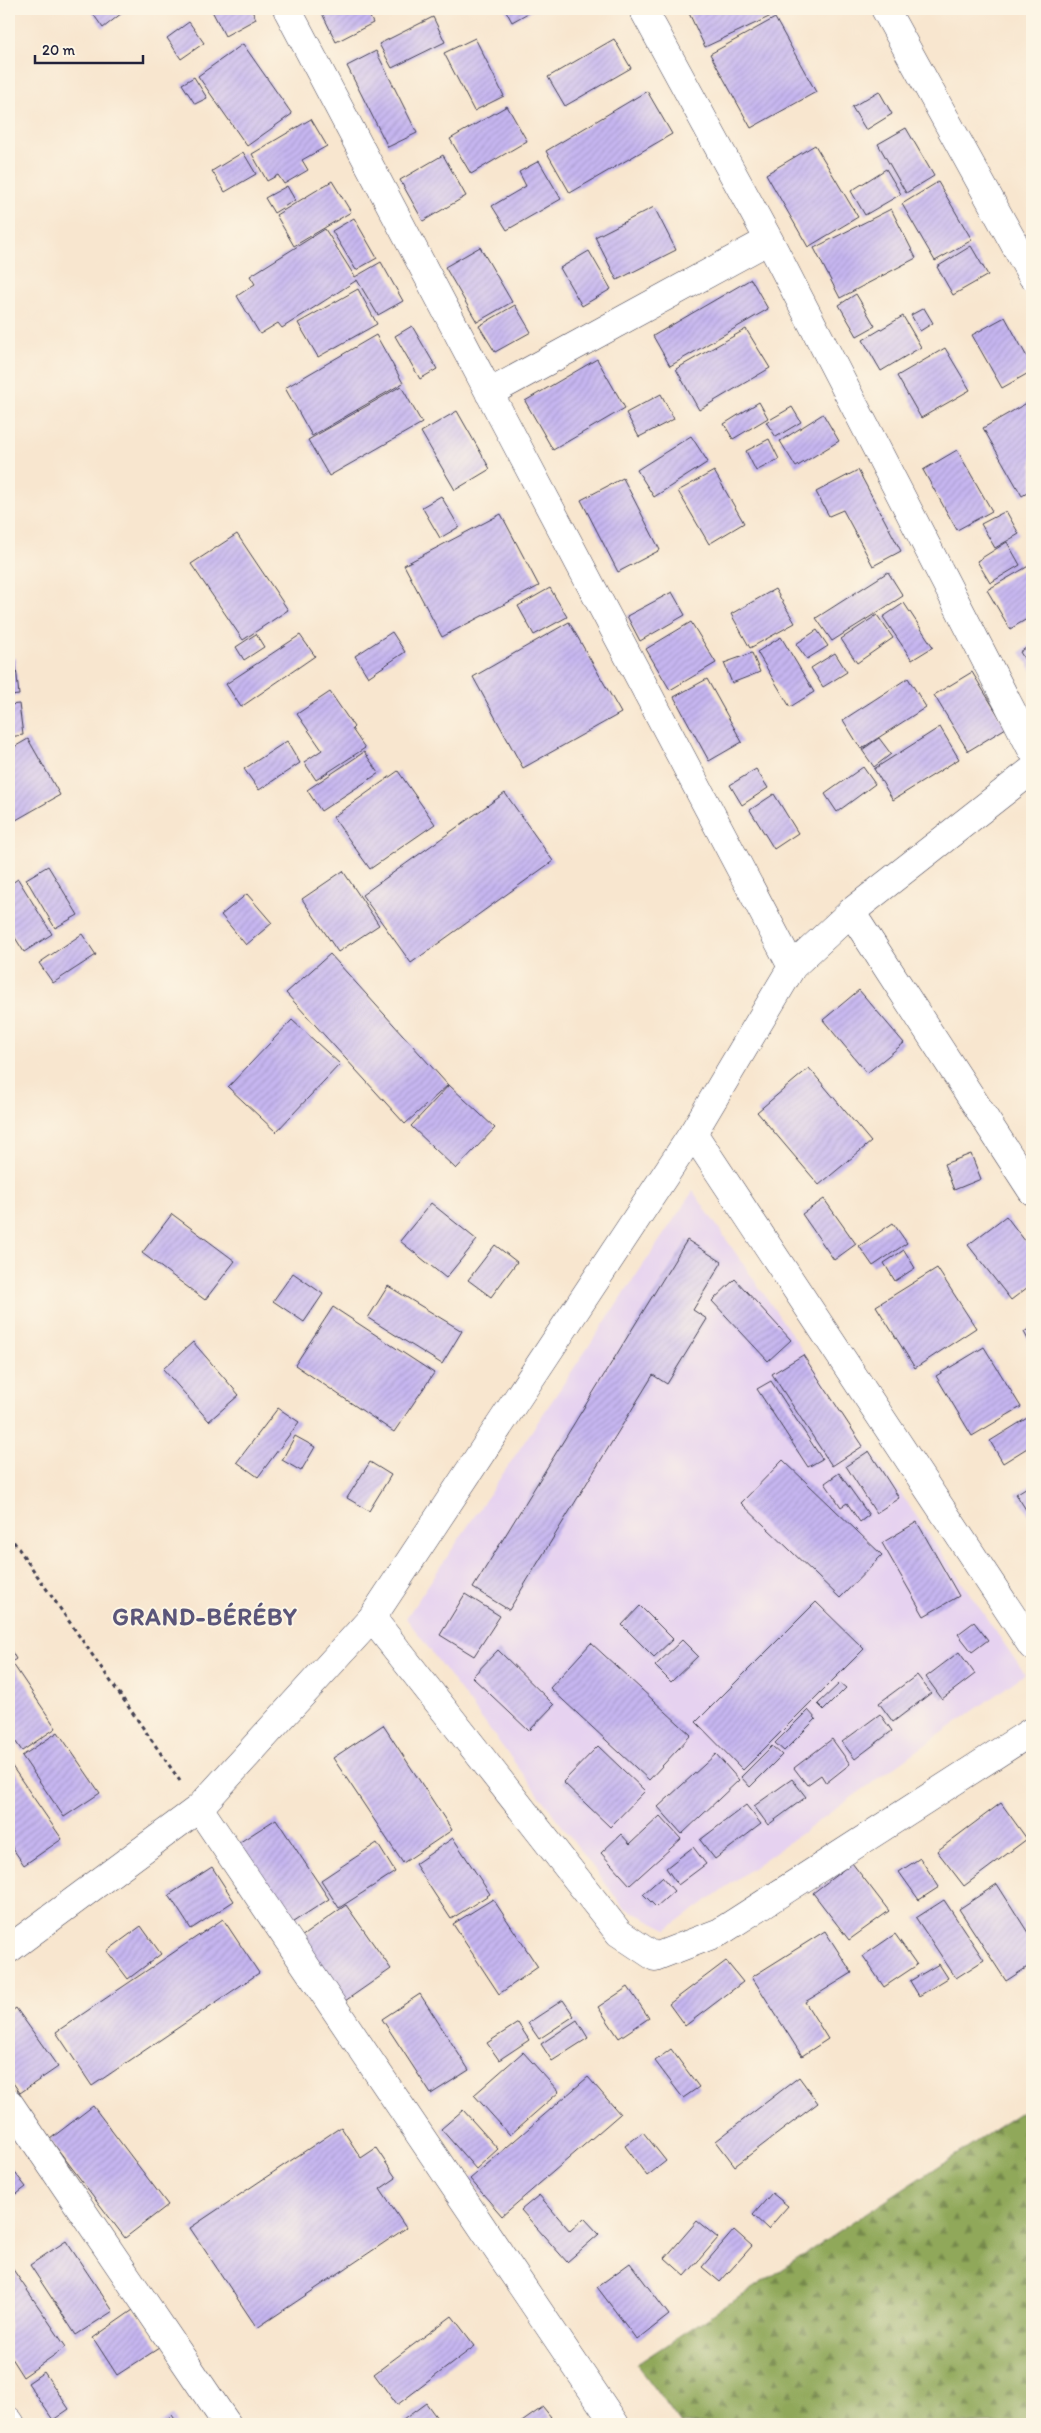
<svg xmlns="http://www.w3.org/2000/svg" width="1041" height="2433" font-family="Itim,sans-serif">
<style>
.built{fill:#e6d2f0}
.forest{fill:url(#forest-firs);stroke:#59654a}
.building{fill:url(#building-hatch)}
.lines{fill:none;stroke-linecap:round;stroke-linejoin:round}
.minor-casing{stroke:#423f51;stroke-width:29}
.major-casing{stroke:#423f51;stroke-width:29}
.path{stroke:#423f51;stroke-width:3;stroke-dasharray:4 4;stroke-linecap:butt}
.minor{stroke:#fff;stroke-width:28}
.major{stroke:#fff;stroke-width:28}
.labels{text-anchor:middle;stroke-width:4;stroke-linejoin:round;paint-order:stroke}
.district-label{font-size:24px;font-weight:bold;letter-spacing:1px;fill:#5b567a;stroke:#fcf5e5}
</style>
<defs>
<pattern id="forest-firs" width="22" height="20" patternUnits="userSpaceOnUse" patternTransform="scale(1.25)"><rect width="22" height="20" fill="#90a85a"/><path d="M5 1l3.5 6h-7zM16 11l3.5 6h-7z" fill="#75884c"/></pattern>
<pattern id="building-hatch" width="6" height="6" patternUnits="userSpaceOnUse" patternTransform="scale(1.25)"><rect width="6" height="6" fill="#c6b6f0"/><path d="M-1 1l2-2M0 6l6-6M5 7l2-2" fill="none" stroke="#aa9ccf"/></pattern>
</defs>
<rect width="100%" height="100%" fill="#fcf5e5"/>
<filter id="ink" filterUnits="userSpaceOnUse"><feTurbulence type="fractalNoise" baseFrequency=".02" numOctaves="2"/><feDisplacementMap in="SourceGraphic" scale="10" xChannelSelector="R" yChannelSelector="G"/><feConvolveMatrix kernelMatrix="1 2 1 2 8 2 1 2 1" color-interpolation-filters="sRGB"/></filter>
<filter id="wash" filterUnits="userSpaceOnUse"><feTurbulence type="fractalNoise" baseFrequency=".0096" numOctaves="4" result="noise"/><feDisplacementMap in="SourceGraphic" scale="20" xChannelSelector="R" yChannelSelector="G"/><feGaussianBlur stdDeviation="1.12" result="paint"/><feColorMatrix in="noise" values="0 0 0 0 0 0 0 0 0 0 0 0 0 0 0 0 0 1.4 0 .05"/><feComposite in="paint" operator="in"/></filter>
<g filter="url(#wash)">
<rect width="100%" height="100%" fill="#f8e6cf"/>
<path class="built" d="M693 1191 1025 1674 667 1929 623 1907 406 1618Z"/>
<path class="forest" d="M1032 2105V2424H681L637 2364Z"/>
<g id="blocks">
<path class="building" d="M94 9H127L103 28 91 11Z
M211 9H251L256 19 225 36Z
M320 9H366L373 23 336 42Z
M505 9H535L512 22Z
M687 9H786L705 47Z
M433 17 445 42 392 68 379 44Z
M775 18 816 92 751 128 710 54Z
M189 22 204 43 181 59 167 38Z
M475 38 504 96 474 111 444 53Z
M614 39 631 68 565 106 548 77Z
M243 44 292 114 247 146 198 76Z
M376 51 417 133 388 147 347 66Z
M194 77 207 98 195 104 182 84Z
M647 91 672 134 570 193 546 151Z
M879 91 892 114 866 130 852 107Z
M507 106 527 141 471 174 450 139Z
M311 119 327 146 302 160 308 170 284 184 278 175 267 181 252 154Z
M906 128 934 176 906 193 878 144Z
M815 145 858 217 808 247 766 174Z
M243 152 256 174 225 192 212 171Z
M443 155 466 196 423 221 400 180Z
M539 161 561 199 507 230 492 206 526 186 519 172Z
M886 169 901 194 865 215 851 191Z
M332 181 351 212 294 246 276 215Z
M938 182 972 240 935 261 902 204Z
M287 186 295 200 274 213 265 198Z
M654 207 676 250 617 280 595 237Z
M891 209 916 258 840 298 814 248Z
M354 218 377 258 356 270 332 231Z
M325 229 355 277 381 262 403 301 378 315 357 280 282 328 278 323 260 334 237 296 255 284 250 276Z
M971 246 988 275 953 295 937 267Z
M480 247 512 302 477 322 445 267Z
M589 251 611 289 582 306 560 268Z
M751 279 768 309 670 366 653 336Z
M358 289 377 324 318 357 298 323Z
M856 294 875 326 857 336 839 305Z
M515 305 531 332 495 352 479 326Z
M924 308 933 323 920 331 911 315Z
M903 316 921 347 881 371 863 340Z
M1005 317 1032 366V371L1002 388 972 335Z
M412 326 437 369 420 379 395 336Z
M746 329 770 368 699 410 676 369Z
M376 335 403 383 312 436 285 388Z
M945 348 970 390 921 418 897 376Z
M597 359 625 408 553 450 525 401Z
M401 386 422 423 329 476 308 440Z
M661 394 674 419 639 437 626 413Z
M1032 400V490L1022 496 983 428Z
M759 402 768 418 733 439 724 424Z
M792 407 801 422 776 437 766 422Z
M457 411 490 469 455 490 421 432Z
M823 414 839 441 796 467 780 441Z
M691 436 708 462 654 497 637 470Z
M769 439 779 459 756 471 746 451Z
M957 450 992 511 957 530 923 470Z
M858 470 901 551 873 566 843 510 829 516 816 492Z
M714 471 744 523 709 544 678 491Z
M623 478 660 550 618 572 581 500Z
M441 496 459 527 440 538 422 507Z
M1006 511 1019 534 995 548 981 524Z
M501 514 539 586 442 637 404 565Z
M237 534 288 610 243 640 191 564Z
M1007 542 1020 565 990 583 977 561Z
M1032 564V616L1010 629 987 590Z
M888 572 903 596 832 641 816 618Z
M550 588 567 617 534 635 518 606Z
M775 589 795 623 750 648 731 614Z
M672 592 685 615 640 641 627 616Z
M904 603 933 647 912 660 883 617Z
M877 615 893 638 857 663 841 639Z
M569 622 621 713 523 768 473 677Z
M691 622 716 663 670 690 646 649Z
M817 630 828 646 807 659 796 644Z
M392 632 405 652 368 677 355 656Z
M256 634 264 647 244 660 236 647Z
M300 635 315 656 241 707 226 684Z
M781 637 814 692 790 707 757 652Z
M1032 644V671L1020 652Z
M752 653 760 672 732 683 724 663Z
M835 653 847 672 823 687 811 668Z
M15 658 19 695 9 696V659Z
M972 672 1006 728 968 751 934 695Z
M908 678 926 707 861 749 843 720Z
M707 679 742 742 709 761 674 697Z
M330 692 354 727 352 729 365 748 316 780 304 762 322 750 297 714Z
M19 704 23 735 9 737V705Z
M940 727 959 759 893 800 874 769Z
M879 738 891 754 874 767 862 750Z
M28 739 60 795 9 824V750Z
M287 741 300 763 259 790 244 769Z
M364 752 379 773 321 811 307 790Z
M863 767 875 784 837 812 825 794Z
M756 769 768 788 742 805 730 785Z
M398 771 435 824 370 869 333 817Z
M505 793 553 861 411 963 362 895Z
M774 794 798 833 774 849 750 810Z
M48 866 78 915 55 928 26 879Z
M343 871 379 925 338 952 302 899Z
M18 879 52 934 24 952 9 928V885Z
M247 894 272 923 246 945 221 915Z
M82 934 96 955 53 983 39 963Z
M330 954 448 1085 405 1124 286 993Z
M859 990 904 1043 867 1073 823 1020Z
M292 1020 340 1064 276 1132 228 1087Z
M809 1068 871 1142 819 1185 757 1112Z
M449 1085 495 1128 456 1169 411 1126Z
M971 1154 981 1179 954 1190 944 1164Z
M824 1199 856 1244 834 1260 802 1214Z
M431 1203 477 1240 446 1278 400 1241Z
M172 1214 235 1261 205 1300 142 1253Z
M1006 1216 1032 1250V1284L1011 1300 968 1245Z
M893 1223 907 1243 873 1266 859 1246Z
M687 1240 722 1262 693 1310 707 1319 667 1384 653 1375 509 1610 473 1588Z
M495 1245 517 1262 491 1297 468 1280Z
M904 1250 915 1268 895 1281 884 1263Z
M937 1268 976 1328 915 1368 876 1306Z
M293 1273 323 1294 304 1322 273 1301Z
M735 1279 791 1340 768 1361 712 1301Z
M388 1286 462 1331 442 1364 368 1318Z
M333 1307 434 1373 394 1432 295 1365Z
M1032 1327V1347L1024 1332Z
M193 1342 239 1395 209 1421 163 1369Z
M984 1347 1021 1407 972 1436 936 1376Z
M803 1355 863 1446 832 1466 772 1374Z
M771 1381 822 1459 808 1467 757 1389Z
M278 1408 299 1422 258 1477 237 1462Z
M1032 1415V1445L1003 1463 990 1441Z
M295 1436 315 1447 301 1471 282 1460Z
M869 1451 899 1498 876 1513 846 1466Z
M783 1460 882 1555 840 1598 741 1503Z
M370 1462 391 1475 369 1511 347 1498Z
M839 1473 869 1515 860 1522 847 1503 841 1507 825 1483Z
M1032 1484V1519L1016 1494Z
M917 1522 959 1596 924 1616 882 1543Z
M465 1594 500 1616 474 1656 440 1635Z
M816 1602 864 1649 743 1770 696 1722Z
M640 1606 673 1639 654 1657 622 1625Z
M974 1622 988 1640 972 1652 958 1634Z
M682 1640 698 1656 671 1682 655 1666Z
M591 1643 691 1735 649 1780 550 1688Z
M9 1647 16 1659 9 1664Z
M498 1650 554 1705 529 1731 472 1677Z
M959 1652 975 1674 942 1699 926 1677Z
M13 1664 56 1728 22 1751 9 1732V1667Z
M917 1675 931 1693 893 1722 879 1703Z
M840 1683 846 1688 824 1710 818 1704Z
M808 1710 816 1719 784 1751 775 1743Z
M880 1714 892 1731 855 1759 842 1742Z
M383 1725 452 1830 403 1863 333 1758Z
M58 1732 100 1793 64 1817 22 1756Z
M832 1739 850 1764 826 1783 821 1775 807 1785 794 1768Z
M598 1746 645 1791 610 1827 563 1782Z
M772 1746 782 1755 750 1787 741 1777Z
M716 1754 739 1780 682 1834 658 1807Z
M9 1762 62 1839 24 1865 9 1843Z
M792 1779 806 1797 768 1825 754 1806Z
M1001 1803 1027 1839 964 1886 937 1851Z
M746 1805 761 1824 715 1859 700 1840Z
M660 1816 681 1839 630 1885 601 1853 621 1834 630 1844Z
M276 1819 329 1899 290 1924 237 1844Z
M453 1838 490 1894 451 1919 415 1864Z
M377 1843 395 1872 339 1908 321 1880Z
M693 1847 706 1864 678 1885 666 1868Z
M920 1858 939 1887 919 1900 899 1872Z
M852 1863 889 1911 849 1940 813 1893Z
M212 1867 234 1901 191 1929 169 1895Z
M662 1877 674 1891 656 1907 643 1894Z
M997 1884 1032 1939V1964L1006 1981 959 1909Z
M493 1899 538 1967 499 1994 453 1924Z
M944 1900 984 1960 956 1978 916 1918Z
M346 1905 391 1969 345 2001 301 1937Z
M223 1919 259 1973 92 2086 56 2032Z
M141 1926 161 1954 128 1979 107 1951Z
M825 1931 852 1973 805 2002 828 2039 802 2056 752 1977Z
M895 1934 917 1965 884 1987 863 1956Z
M726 1961 743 1982 685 2026 669 2004Z
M939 1964 948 1978 919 1996 910 1981Z
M628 1987 649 2018 619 2038 598 2007Z
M420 1994 469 2070 431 2094 382 2019Z
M563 2000 574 2016 539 2039 528 2023Z
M16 2008 58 2067 20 2093 9 2077V2013Z
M577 2020 588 2038 552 2061 541 2044Z
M518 2023 529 2040 499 2060 487 2043Z
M671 2049 699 2087 683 2098 655 2061Z
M523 2052 559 2092 510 2135 474 2095Z
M588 2077 620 2114 502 2216 470 2179Z
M799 2077 818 2103 735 2166 716 2141Z
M93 2106 168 2205 125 2238 50 2139Z
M463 2110 498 2149 476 2169 441 2129Z
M341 2127 361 2158 376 2148 396 2178 380 2189 406 2228 257 2328 190 2228Z
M643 2132 666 2161 647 2176 625 2146Z
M9 2165 26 2187 9 2200Z
M772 2193 788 2206 768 2229 753 2215Z
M539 2195 570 2231 584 2218 599 2234 567 2262 521 2210Z
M697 2221 718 2238 685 2276 665 2258Z
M734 2230 752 2246 720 2282 702 2267Z
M66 2241 113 2311 76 2335 30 2265Z
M630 2263 669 2315 637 2340 597 2287Z
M12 2268 66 2347 23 2377 9 2355V2270Z
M133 2310 159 2348 117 2375 93 2338Z
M452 2316 475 2346 397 2405 374 2374Z
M44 2372 69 2409 53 2420 28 2383Z
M426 2403 440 2422 437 2424H407L403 2420Z
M543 2407 551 2417 541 2424H519Z
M172 2415 178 2424H159Z"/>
</g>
</g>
<g filter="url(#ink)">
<use href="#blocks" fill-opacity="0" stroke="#423f51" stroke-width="1"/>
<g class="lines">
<defs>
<path id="minor" d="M287 9 792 967
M643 9 769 240 1032 750
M885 9 1032 276
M489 393 769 240
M851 912 1032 1191
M693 1133 1032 1646
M372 1618 619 1933 655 1957 720 1932 1032 1731
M199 1808 615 2424
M9 2103 227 2424
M9 2421 11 2424"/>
<path id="major" d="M9 1949 199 1808 372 1618 693 1133 792 967 851 912 1032 770"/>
</defs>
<use href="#minor" class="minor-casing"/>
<use href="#major" class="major-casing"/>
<path class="path" d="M9 1535 180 1781"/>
<use href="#minor" class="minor"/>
<use href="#major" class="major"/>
</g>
</g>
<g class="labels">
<g class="district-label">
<text x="205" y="1625">GRAND-BÉRÉBY</text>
</g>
</g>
<rect width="1041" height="2433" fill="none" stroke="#fcf5e5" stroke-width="30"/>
<path d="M35 55v8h108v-8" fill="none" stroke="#22223b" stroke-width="2.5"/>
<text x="42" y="55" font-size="15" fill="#22223b" stroke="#fcf5e5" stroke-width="4" paint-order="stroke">20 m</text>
</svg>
